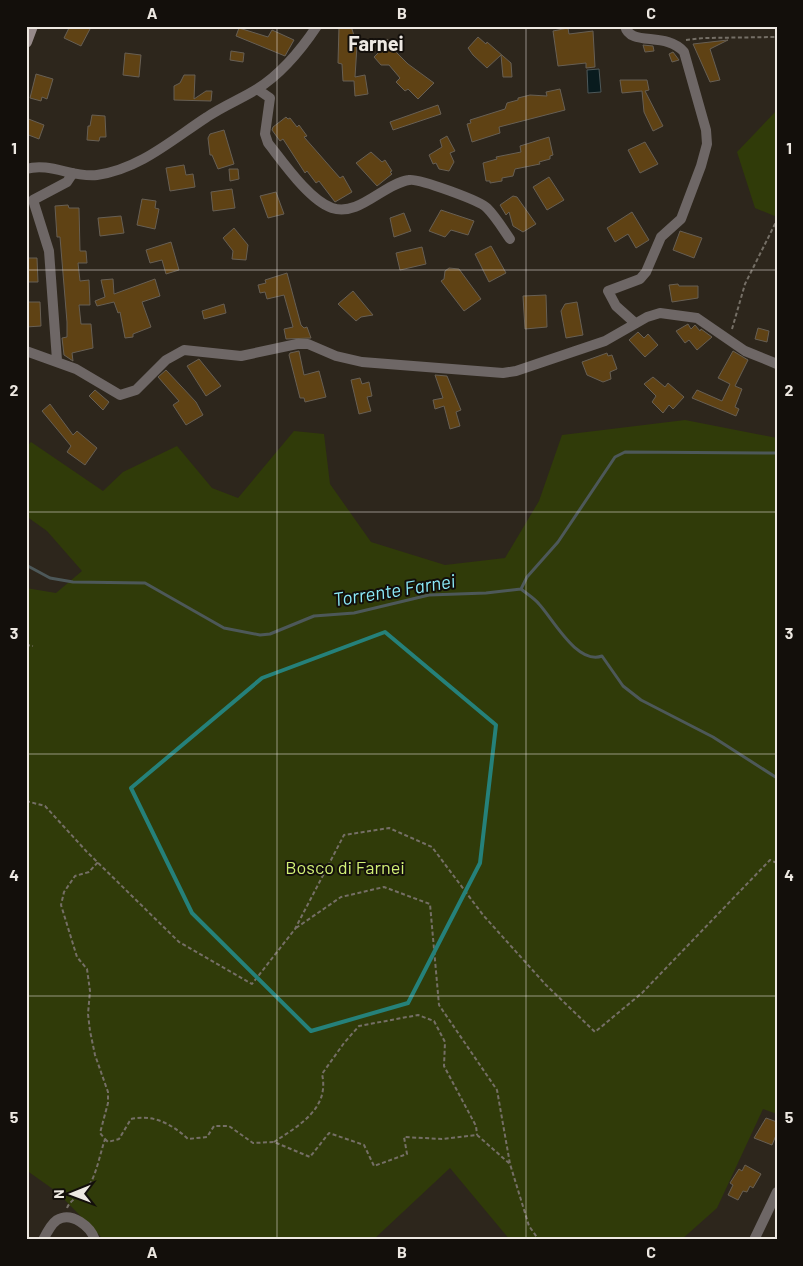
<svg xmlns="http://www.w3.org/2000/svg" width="803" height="1266" font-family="Barlow,sans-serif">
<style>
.green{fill:#303b09}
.water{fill:#091b1e;stroke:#4d5859}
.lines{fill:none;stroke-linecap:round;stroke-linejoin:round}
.stream{stroke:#4d5859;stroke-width:3}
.building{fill:#5f4214;stroke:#675f54}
.path{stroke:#756f66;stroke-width:2;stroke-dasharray:4 2.5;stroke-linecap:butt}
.street{stroke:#6e6766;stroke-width:10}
.secondary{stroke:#968a8a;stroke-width:12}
.marked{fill:none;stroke:#25817a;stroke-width:4;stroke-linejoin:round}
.grid{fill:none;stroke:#ede8e2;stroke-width:1;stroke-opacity:0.55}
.labels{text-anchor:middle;stroke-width:4;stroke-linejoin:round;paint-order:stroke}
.park-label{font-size:18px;fill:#d1ef76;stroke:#130f0b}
.water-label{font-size:19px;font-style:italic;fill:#8be9f8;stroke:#130f0b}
.quarter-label{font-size:20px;font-weight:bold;fill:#ede8e2;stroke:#130f0b}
.neatline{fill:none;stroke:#ede8e2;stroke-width:2}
.grid-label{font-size:16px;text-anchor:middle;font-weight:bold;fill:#ede8e2}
</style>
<rect width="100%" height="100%" fill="#2d261c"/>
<path class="green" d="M777 110V217L755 208 737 152Z
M685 420 777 438V1114L763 1109 717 1208 681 1240H510L450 1168 373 1240H104L57 1192 26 1170V588L56 593 82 571 47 531 26 516V447L31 442 103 491 123 472 177 446 212 488 238 498 294 431 324 434 330 484 371 542 445 565 505 558 539 501 562 435Z"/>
<path class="water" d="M599 69 601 92 588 93 587 70Z"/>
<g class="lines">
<path class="stream" d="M26 565 50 578 73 582 145 583 224 628 260 635 270 634 314 616 354 613 429 595 486 593 521 589 527 577 558 542 615 457 625 452 777 453
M521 589C527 594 534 598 539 604 553 619 577 665 602 656L623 686 641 700 713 737 777 778"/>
</g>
<path class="building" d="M70 26H85L90 29 81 46 64 38Z
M339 26H351L357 45 355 77 365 75 368 94 355 96 354 81H343L342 64 338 63Z
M239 28 268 37 272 30 294 40 285 56 236 36Z
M568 28 569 34 593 31 595 67 586 68V63L558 66 553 31Z
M478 37 486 44 487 42 511 63 512 77H503L501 55 487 68 473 55 468 48Z
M387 39 395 46 393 49 408 64 434 83 418 99 408 89 405 91 396 82 400 78 389 65H381L374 57 378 53 376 51Z
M728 40 710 49 720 80 710 82 693 44Z
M643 45 653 46 654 51 645 52Z
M231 51 244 53 243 62 230 60Z
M673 52 679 60 672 62 669 54Z
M125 53 141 55 139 77 123 75Z
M36 74 53 79 47 99 42 97 41 101 30 98Z
M184 75H195L194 99 206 91H212L211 101 174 100V86L180 83Z
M620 80H647L649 90 645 91 663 126 653 131 644 112 642 91 622 93Z
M560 89 565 110 499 127 500 133 472 142 467 124 471 123 470 120 505 109 507 103 518 100V98L530 95 547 96 546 92Z
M438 105 441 114 393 130 390 122Z
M92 115 105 116 106 137H100L99 141 87 140 88 126H90Z
M286 117 288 119 290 118 297 127 299 125 307 136 304 137 340 178 343 176 352 192 335 202 319 181 316 183 307 171 305 173 283 139 280 141 272 130 273 127Z
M26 118 44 125 39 139 26 134Z
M224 130 234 164 218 169 212 155H210L208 138 210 134Z
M447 136 455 151 450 153 454 162 449 171 439 169 436 163 433 164 429 155 442 147 440 140Z
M549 137 553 155 550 156V159L539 162 540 164 515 169 513 176 502 178V181L490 183V181H486L483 163 497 159 496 157 521 152 520 146Z
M645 142 658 164 640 173 628 150Z
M371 152 382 162 385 160 392 171 390 172 392 174 377 186 356 163Z
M184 165 186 175 193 174 195 187 170 191 166 168Z
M229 169H238L239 179 230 181Z
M549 177 564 200 547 210 533 187Z
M232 189 235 208 213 211 211 192Z
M276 192 284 214 268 218 260 196Z
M513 196 517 197 536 224 523 232 513 226 509 212 506 215 500 205Z
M142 199 156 201 155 208 159 209 155 229 137 225Z
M68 205 69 208H79L80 251H86L87 263H78L80 281 89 280 90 305H79L81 324H91L93 348 72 353 73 361 64 355 62 338 67 337V322L60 237H57L55 206Z
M441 210 474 221 468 235 451 230 445 237 429 231Z
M632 212 649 240 636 248 628 234 615 242 607 228Z
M404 213 411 231 394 237 390 218Z
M121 216 124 233 100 236 98 218Z
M234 228 248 245 246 260 232 259 233 251 223 238Z
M680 231 702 238 694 258 673 250Z
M171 242 179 270 166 274 162 260 150 263 146 250Z
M491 246 506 273 489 282 475 254Z
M422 247 426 264 400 270 396 253Z
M26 258H37L38 282H26Z
M449 268 459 269 481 299 464 311 441 281 444 279 445 271Z
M287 273 301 325 304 328 307 327 311 338 286 339 284 329 293 327 284 295 267 299 265 292 260 293 258 285 266 283 265 280Z
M113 279 114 294 155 279 160 296 142 302 151 327 133 334V337L125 338 120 312 118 313 114 302 97 306 95 301 105 297 101 280Z
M678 284 679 286H698V298L672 302 669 285Z
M353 291 373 315 361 317 356 321 338 304Z
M546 295 547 327 525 329 523 296Z
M26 302H40L41 326 26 327Z
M577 302 583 335 566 338 561 311 565 304Z
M224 304 226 313 204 319 202 311Z
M688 324 691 329 695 325 700 331 701 329 712 337 697 350 689 340 685 343 676 331Z
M758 328 769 331 767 342 755 339Z
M638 332 644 338 648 334 658 345 645 357 629 340Z
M299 351 304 375 319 371 326 397 305 402 304 398H300L289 355 290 353Z
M733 351 748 360 735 386 742 389 735 407 739 409 736 416 692 398 697 390 722 401 730 384 718 378Z
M607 353 608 356 612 355 617 369 610 372 611 379 603 382 587 375 582 362Z
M199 359 221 386 206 396 187 366Z
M166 370 196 402 203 415 186 425 173 405 179 401 158 377Z
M435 375 447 376 461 410 456 412 460 426 450 429 444 406 435 409 433 400 443 398Z
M653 377 665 387 668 383 684 397 673 409 669 405 663 413 652 402 656 396 644 384Z
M360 378 362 384 369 382 372 396 367 397 371 411 359 414 351 380Z
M95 390 109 402 103 410 89 396Z
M50 404 73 435 77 431 97 448 85 465 67 452 71 446 42 411Z
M766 1118 777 1122V1133L772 1145 754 1138Z
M745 1165 761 1174 753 1188 750 1186 747 1192 743 1191 738 1200 728 1195 733 1185 730 1183 739 1169 742 1171Z"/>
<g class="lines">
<path class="path" d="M686 40 704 38 777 37
M732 329 745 284 777 220
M26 645 33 646
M26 801 45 806 87 852 179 942 252 984 295 929 344 835 389 828 432 847 483 915 546 985 595 1032 642 993 770 860 777 863
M296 928 341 897 384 887 430 904 439 1005 497 1090 510 1164 529 1226 539 1240
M105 1139 108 1142 119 1139 131 1119C153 1114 172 1124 188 1139L207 1137 214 1126H229L253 1143 274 1142 310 1157 329 1133 364 1145 374 1166 407 1154 404 1137 442 1139 477 1135 510 1164
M274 1142C298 1126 330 1109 322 1074L344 1043 359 1026 418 1015 434 1021 445 1042 444 1066 476 1126 477 1135
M67 1208C71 1198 83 1196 89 1186 97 1172 100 1154 105 1139L100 1133 108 1103V1092L95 1055 90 1031 88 1014 90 991 87 969 77 957 61 905 64 892 75 876 89 872 98 862"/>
<path class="street" d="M625 26C630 47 666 31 684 52L706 130 707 144 701 166 681 219 661 237 646 272 640 279 608 291 616 306 635 323
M257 89 270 98 265 134 268 143C283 162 309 200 332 208 359 217 383 184 409 180 418 178 481 201 487 208 496 217 503 229 510 239
M26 169C50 162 73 178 97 175 140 169 173 139 207 117 223 106 241 99 257 89 281 74 301 50 317 26
M26 351 76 369 120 395 136 390 166 360 184 350 241 356 297 344H308L336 356 362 362 503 373 516 371 605 341 647 317 660 313 697 318 745 351 777 364
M57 360 49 251 33 200 67 182 73 173
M43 1240C46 1234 51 1224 57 1220 72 1211 91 1227 95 1240
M754 1240 777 1192"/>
<path class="secondary" d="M26 42 32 26"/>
</g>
<path class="marked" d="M385 632 496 725 480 863 408 1003 311 1031 192 913 131 788 262 678Z"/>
<path class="grid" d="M277 26V1240M526 26V1240M26 270H777M26 512H777M26 754H777M26 996H777"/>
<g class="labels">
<g class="park-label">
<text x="345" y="874">Bosco di Farnei</text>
</g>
<g class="water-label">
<text transform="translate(394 590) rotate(-9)" y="7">Torrente Farnei</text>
</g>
<g class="quarter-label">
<text x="376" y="51">Farnei</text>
</g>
</g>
<rect width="803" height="1266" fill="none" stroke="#130f0b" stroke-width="55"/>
<g transform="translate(72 1194) rotate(269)" stroke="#130f0b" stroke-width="4" paint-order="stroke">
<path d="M0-4L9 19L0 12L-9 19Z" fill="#ede8e2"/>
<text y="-8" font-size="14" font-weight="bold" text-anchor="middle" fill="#ede8e2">N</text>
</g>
<rect x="28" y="28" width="748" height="1210" class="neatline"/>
<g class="grid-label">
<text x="152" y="19">A</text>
<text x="402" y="19">B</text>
<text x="651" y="19">C</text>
<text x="14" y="154">1</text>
<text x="789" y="154">1</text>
<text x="14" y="396">2</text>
<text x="789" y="396">2</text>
<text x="14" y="639">3</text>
<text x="789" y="639">3</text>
<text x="14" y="881">4</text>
<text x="789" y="881">4</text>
<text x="14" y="1123">5</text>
<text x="789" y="1123">5</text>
<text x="152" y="1258">A</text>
<text x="402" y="1258">B</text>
<text x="651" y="1258">C</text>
</g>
</svg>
